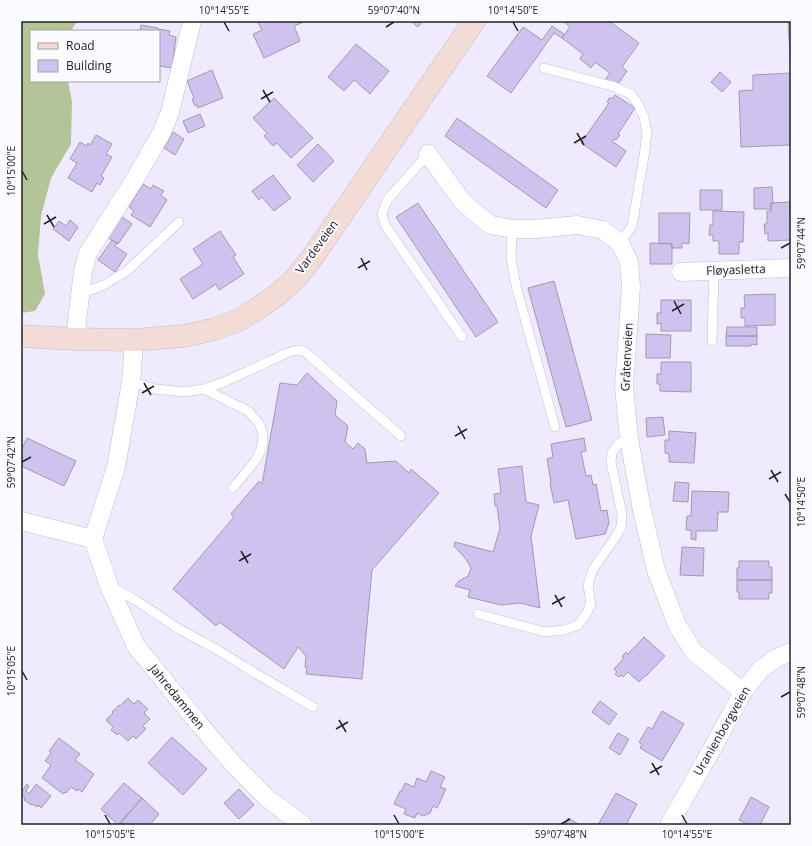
<svg xmlns="http://www.w3.org/2000/svg" width="812" height="846" font-family="'Open Sans',sans-serif">
<style>
.forest{fill:#b3c499}
.building{fill:#cfc2ee;stroke:#a09bad}
.lines{fill:none;stroke-linecap:round;stroke-linejoin:round}
.lane-casing{stroke:#c3bed1;stroke-width:10}
.street-casing{stroke:#c3bed1;stroke-width:19}
.secondary-casing{stroke:#c3bed1;stroke-width:23}
.lane{stroke:#fff;stroke-width:9}
.street{stroke:#fff;stroke-width:18}
.secondary{stroke:#f4dcd6;stroke-width:22}
.ticks{fill:none;stroke:#222027;stroke-width:1.5}
.labels{text-anchor:middle;stroke-width:4;stroke-linejoin:round;paint-order:stroke}
.street-label{font-size:12px;fill:#222027;stroke:#fbfafe}
.neatline{fill:none;stroke:#222027;stroke-width:1.5}
.ticks-label{font-size:10px;text-anchor:middle;fill:#222027}
</style>
<rect width="100%" height="100%" fill="#efeafd"/>
<path class="forest" d="M21 21H77L71 31H31V81H68L72 102 71 144 51 178 41 216 38 255 45 294 35 311 21 313Z"/>
<path class="building" d="M257 21H306L294 26 300 41 264 58 253 34 262 30Z
M411 21H423L418 27Z
M563 21H609L639 43 622 67 627 71 616 87 605 80 610 73 595 62 591 68 580 59 583 54 562 38 570 27Z
M788 21H791V145L741 147 739 91 753 90V75L791 73Z
M141 25 158 28V29L170 31 169 35 176 37 172 68 159 66V31H140Z
M552 26 564 34 562 38 554 33 511 93 487 76 523 27 542 40Z
M356 44 389 71 370 94 354 80 344 91 328 77Z
M212 70 223 98 198 108 197 105 195 106 192 99 194 98 187 81Z
M720 72 731 82 722 92 711 82Z
M615 95 635 108 618 134 620 135 616 140 614 139 612 141 626 151 616 167 581 143 609 103 607 102 610 97 612 99Z
M274 98 313 138 291 158 277 143 273 146 264 136 267 133 253 118Z
M200 114 205 126 188 133 183 121Z
M457 118 558 190 546 208 445 136Z
M173 132 184 139 175 155 164 148Z
M96 135 112 144 106 154 112 157 101 176 104 178 100 185 97 183 92 192 68 178 77 163 70 159 80 142 87 146 88 143 90 145Z
M318 144 334 161 313 182 297 165Z
M273 175 291 198 274 211 262 197 259 200 252 191Z
M143 184 151 189 153 185 164 191 161 195 167 200 150 227 131 215 134 211 129 207Z
M772 187 773 203H771V209H754V188Z
M700 190H722V210H700Z
M790 202 791 240 768 241V233L765 234 764 224H767V211H771V203Z
M418 203 498 322 476 337 396 217Z
M713 211 744 212 743 242H739V254H719V241H713V235H709L710 225H713Z
M659 213H690L689 244 682 243V248H672V244L659 243Z
M121 216 132 224 118 244 107 237Z
M70 220 78 227 69 241 53 229 59 221 66 226Z
M220 231 236 255 233 257 244 274 219 290 216 284 193 299 180 279 203 264 193 249Z
M112 240 117 243 115 246 127 254 115 272 98 260Z
M650 243 672 244V264H650Z
M554 281 592 420 566 427 528 288Z
M775 294V325L745 326V318H741V308H745L744 295Z
M661 300H691V331H661V323L657 324V313H661Z
M727 327H757V336H726Z
M646 334 671 335 670 358H646Z
M726 336H757V345L751 344V346H726Z
M661 362H691V392L660 391V384H657V374H661Z
M307 373 337 401 335 415 348 426 345 442 353 449 358 443 365 449 367 463 396 461 409 473 411 469 439 493 372 570 362 679 306 674 307 668 305 667 306 656 298 647 284 669 219 622 216 626 173 589 234 517 231 514 259 481 262 484 280 383 297 385Z
M663 417 665 435 647 437 646 418Z
M669 431 696 433 694 463 669 462V454L665 453V440H669Z
M27 438 76 461 64 486 21 466V460L23 457 21 456V450Z
M584 438 586 451 581 452 586 476 591 475 593 485 596 484 601 511 607 510 609 523 605 534 576 539 568 500 554 503 550 483 551 482 547 459 553 457 551 444Z
M522 466 526 502 539 505 531 536 540 608 520 603 501 605 468 597 470 590 455 586 459 581 468 576 471 569 469 564 465 558 454 546 455 542 493 552 500 528 497 506H495L494 494 501 493 498 469Z
M675 482 689 483 688 502 673 501Z
M692 491 729 492 728 512H718L717 531H696V540L691 539V530H686L687 516H691Z
M682 547 704 548 703 576 680 575Z
M739 561H769V567H772V580H737V568H739Z
M737 580H772V593H769V599H739V592H737Z
M644 637 665 656 647 675H646L639 682 628 672 623 677 621 675 619 677 615 674 617 672 614 669 624 658 622 657 626 652 628 654Z
M128 698 134 704 138 700 148 709 144 713 150 719 143 726 146 729 136 739 133 736 128 741 119 733 117 735 111 730 113 727 106 720 113 713 112 712 119 705 120 706Z
M600 701 617 714 609 725 592 712Z
M662 711 684 724 662 761 640 748 642 744 639 742 648 727 652 729Z
M618 733 629 739 620 755 609 748Z
M172 737 207 769 183 795 148 763Z
M59 738 80 754 75 760 94 774 82 792 78 789 77 791 71 787 66 793 65 792 63 794 42 778 51 765 45 761 51 753 49 751Z
M431 771 445 777 440 787 446 789 437 808 433 806 430 813 423 816 417 813 415 818 404 814 406 809 394 804 400 791 401 792 405 783 414 787 417 778 426 782Z
M124 783 142 798 118 825 101 809Z
M27 784 29 786 26 791 29 794 36 784 51 796 41 808 38 805 37 807 32 804 31 805 24 800 25 798 21 795V792Z
M239 789 254 805 239 819 224 803Z
M616 793 637 804 626 825H598Z
M751 797 769 807 760 825H749L739 820Z
M142 798 159 814 150 825H119Z
M568 818 580 825H565Z"/>
<g class="lines">
<defs>
<path id="lane" d="M544 68 612 86 631 94 638 104 644 117 647 133 644 156 632 226 620 243
M428 154 388 199 382 213 385 225 462 337
M512 229 511 257 516 286 555 427
M80 294 104 285 127 271 179 222
M712 341 714 271
M131 382 156 389 184 392 204 389 224 382 287 353 297 350 304 351 401 436
M204 389 248 411 259 423 263 434 262 447 256 460 233 488
M112 587 137 601 179 629 216 649 250 670 313 707
M478 614 545 632 564 630 578 625 585 616 591 604 588 585 593 569 615 538 621 527 622 514 611 462 612 452 619 443 629 439"/>
<path id="street" d="M428 154 462 201 479 216 491 225 512 229H536L577 225 603 230 620 243 629 262 631 286 628 330 624 386 629 439 642 510 656 570 677 625 694 652 743 692
M681 272 791 268
M75 339 83 271 88 253 100 234 135 179 162 132 170 112 192 21
M134 340 132 370 131 382 116 467 93 539 109 586 136 646 200 725 235 766 267 798 303 825
M21 521 93 539
M669 825 711 751 743 692 760 670 776 658 791 652"/>
<path id="secondary" d="M21 336 75 339 134 340 183 336 211 330 237 321 257 309 277 295 295 279 314 255 474 21"/>
</defs>
<use href="#lane" class="lane-casing"/>
<use href="#street" class="street-casing"/>
<use href="#secondary" class="secondary-casing"/>
<use href="#lane" class="lane"/>
<use href="#street" class="street"/>
<use href="#secondary" class="secondary"/>
</g>
<path class="ticks" d="M224 22 229 31M513 22 518 31M386 27 394 22M263 90 270 102M261 99 273 92M577 133 584 145M574 143 586 136M22 171 27 180M47 215 54 227M44 224 56 217M781 248 790 243M361 258 367 270M358 268 370 261M674 301 681 314M672 311 684 304M144 383 151 395M142 393 154 386M458 426 465 439M455 436 467 429M22 462 31 457M771 470 778 482M769 479 781 472M785 494 790 502M241 551 248 563M239 561 251 554M555 595 562 607M552 604 565 597M22 671 27 680M781 697 790 692M339 720 346 732M336 729 348 722M652 763 659 775M650 773 662 766M105 815 110 824M394 815 399 824M682 815 687 824M561 824 570 819"/>
<g class="labels">
<g class="street-label">
<text transform="translate(317 247) rotate(-54)" y="4">Vardeveien</text>
<text transform="translate(736 270) rotate(-2)" y="4">Fløyasletta</text>
<text transform="translate(627 357) rotate(-87)" y="4">Gråtenveien</text>
<text transform="translate(177 697) rotate(51)" y="4">Jahredammen</text>
<text transform="translate(722 731) rotate(-60)" y="4">Uranienborgveien</text>
</g>
</g>
<rect width="812" height="846" fill="none" stroke="#fbfafe" stroke-width="44"/>
<rect x="30" y="30" width="130" height="52" fill="#fbfafe" stroke="#a4a3a8"/>
<rect x="38" y="43" width="20" height="6" fill="#f4dcd6" stroke="#a4a3a8"/>
<text x="66" y="50" font-size="12" fill="#222027">Road</text>
<rect x="38" y="60" width="20" height="12" fill="#cfc2ee" stroke="#a4a3a8"/>
<text x="66" y="70" font-size="12" fill="#222027">Building</text>
<rect x="22" y="22" width="768" height="802" class="neatline"/>
<g class="ticks-label">
<text x="224" y="14">10°14'55"E</text>
<text x="394" y="14">59°07'40"N</text>
<text x="513" y="14">10°14'50"E</text>
<text transform="translate(11 171) rotate(-90)" y="4">10°15'00"E</text>
<text transform="translate(801 243) rotate(-90)" y="4">59°07'44"N</text>
<text transform="translate(11 462) rotate(-90)" y="4">59°07'42"N</text>
<text transform="translate(801 502) rotate(-90)" y="4">10°14'50"E</text>
<text transform="translate(11 671) rotate(-90)" y="4">10°15'05"E</text>
<text transform="translate(801 692) rotate(-90)" y="4">59°07'48"N</text>
<text x="110" y="838">10°15'05"E</text>
<text x="399" y="838">10°15'00"E</text>
<text x="561" y="838">59°07'48"N</text>
<text x="687" y="838">10°14'55"E</text>
</g>
</svg>
